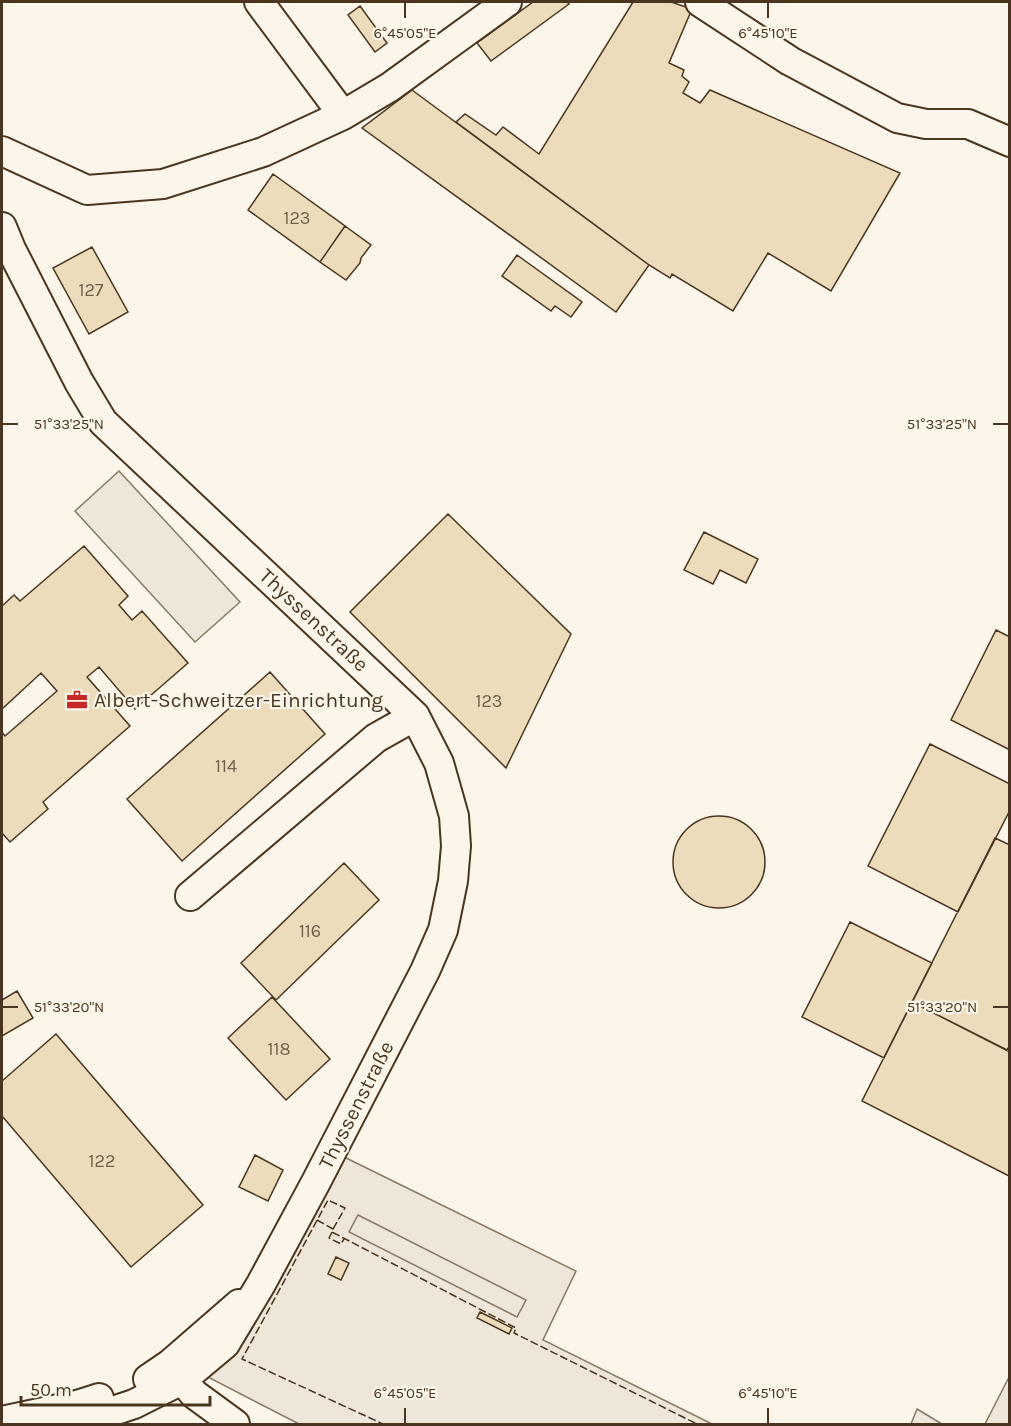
<svg xmlns="http://www.w3.org/2000/svg" width="1011" height="1426" font-family="Karla,sans-serif">
<style>
.green{fill:#ede6d9;stroke:#887966;stroke-width:1.5}
.parking{fill:#ede7d9;stroke:#887966;stroke-width:1.5}
.building{fill:#ecdcbc;stroke:#4a3520;stroke-width:1.5}
.lines{fill:none;stroke-linecap:round;stroke-linejoin:round}
.minor-casing{stroke:#4a3520;stroke-width:32}
.minor{stroke:#fbf6e9;stroke-width:28}
.fence{stroke:#4a3520;stroke-width:1.5;stroke-dasharray:8 3;stroke-linecap:butt}
.ticks{fill:none;stroke:#4a3520;stroke-width:2}
.labels{text-anchor:middle;stroke-width:4.5;stroke-linejoin:round;paint-order:stroke}
.number-label{font-size:18px;fill:#725f47}
.street-label{font-size:21px;fill:#4a3520;stroke:#fbf6e9}
.poi-label{font-size:21px;fill:#4a3520;stroke:#fbf6e9;text-anchor:start}
.ticks-label{font-size:15px;text-anchor:middle;fill:#4a3520;stroke:#fbf6e9;stroke-width:4.5;stroke-linejoin:round;paint-order:stroke}
</style>
<rect width="100%" height="100%" fill="#fbf6e9"/>
<path class="green" d="M338 1154 576 1271 543 1340 712 1424H299L204 1375Z
M1009 1377V1424H985Z
M917 1409 942 1424H911Z"/>
<path class="parking" d="M119 471 240 602 195 642 75 511Z
M358 1215 526 1300 517 1317 349 1232Z"/>
<path class="building" d="M533 2H567L569 4 491 61 477 43Z
M633 2H671L692 9 669 63 684 70 682 76 689 82 683 93 700 103 710 90 900 173 831 291 768 253 733 311 672 274 670 278 649 265 456 122 465 114 496 135 503 127 539 154Z
M360 6 387 43 375 52 348 15Z
M412 90 649 265 616 312 362 128Z
M273 174 345 226 320 262 248 210Z
M345 226 371 245 361 258 360 263 346 280 320 262Z
M92 247 128 312 89 334 53 268Z
M517 255 582 302 571 317 555 306 551 311 502 276Z
M448 514 571 634 506 768 350 612Z
M704 532 758 559 746 583 720 570 713 584 684 570Z
M84 546 128 596 119 605 132 620 142 611 188 663 135 709 99 667 87 677 130 726 43 802 48 809 10 842 2 833V732L5 736 57 691 41 673 2 709V606L14 595 20 601Z
M996 630 1010 637V750L951 720Z
M270 672 325 734 182 861 127 799Z
M930 744 1010 784V810L958 912 868 866Z
M673 862a46 46 0 1 1 92 0a46 46 0 1 1-92 0Z
M995 838 1010 845V1045L1007 1050 912 1002Z
M344 863 379 900 276 1000 241 963Z
M850 922 932 963 884 1058 802 1017Z
M17 991 33 1018 2 1036V1000Z
M272 997 330 1059 286 1100 228 1038Z
M912 1002 1010 1052 1009 1176 862 1101Z
M56 1034 203 1205 131 1267 2 1116V1081Z
M255 1155 283 1170 268 1201 239 1187Z
M336 1257 349 1263 341 1280 328 1274Z
M480 1312 512 1328 509 1334 477 1318Z"/>
<g class="lines">
<defs>
<path id="minor" d="M259 2 343 115
M700 2 790 61 897 118 926 124H968L1010 142
M2 151 87 190 163 184 263 152 343 115 390 87 507 2
M2 227 11 249 79 382 103 422 415 716 439 763 454 816 456 846 453 881 443 930 425 971 316 1182 261 1284 225 1344 182 1380 134 1404 74 1424
M190 896 376 738 415 716
M171 1366 194 1394 235 1424
M148 1379 170 1364 239 1304
M2 1421 77 1405 99 1398"/>
</defs>
<use href="#minor" class="minor-casing"/>
<use href="#minor" class="minor"/>
<path class="fence" d="M317 1220 333 1229 332 1232 516 1328 514 1333 697 1424
M333 1229 345 1208 328 1200 242 1359 383 1424
M332 1232 329 1238 341 1244 344 1239"/>
</g>
<path class="ticks" d="M405 3V18M768 3V18M3 424H18M993 424H1008M3 1007H18M993 1007H1008M405 1408V1423M768 1408V1423"/>
<defs>
<symbol id="office-bare" viewBox="-9 -9 18 18"><path d="M-6-3h4V-5.5h4V-3h4V5H-6ZM-1-4.5V-3h2v-1.5ZM-6 0V1H6V0Z" fill="#c62828" stroke="#fbf6e9" stroke-width="2.5" paint-order="stroke"/></symbol>
</defs>
<g fill-rule="evenodd">
<use href="#office-bare" x="62" y="685" width="30" height="30"/>
</g>
<g class="labels">
<g class="number-label">
<text x="297" y="224">123</text>
<text x="91" y="296">127</text>
<text x="489" y="707">123</text>
<text x="226" y="772">114</text>
<text x="310" y="937">116</text>
<text x="279" y="1055">118</text>
<text x="102" y="1167">122</text>
</g>
<g class="street-label">
<text transform="translate(314 620) rotate(43)" y="7">Thyssenstraße</text>
<text transform="translate(356 1105) rotate(-63)" y="7">Thyssenstraße</text>
</g>
<g class="poi-label">
<text x="94" y="707">Albert-Schweitzer-Einrichtung</text>
</g>
</g>
<g class="ticks-label">
<text x="405" y="38">6°45'05"E</text>
<text x="768" y="38">6°45'10"E</text>
<text x="69" y="429">51°33'25"N</text>
<text x="942" y="429">51°33'25"N</text>
<text x="69" y="1012">51°33'20"N</text>
<text x="942" y="1012">51°33'20"N</text>
<text x="405" y="1398">6°45'05"E</text>
<text x="768" y="1398">6°45'10"E</text>
</g>
<rect width="1011" height="1426" fill="none" stroke="#4a3520" stroke-width="6"/>
<path d="M21 1396v9h189v-9" fill="none" stroke="#4a3520" stroke-width="3"/>
<text x="30" y="1396" font-size="18" fill="#4a3520" stroke="#fbf6e9" stroke-width="4.5" paint-order="stroke">50 m</text>
</svg>
